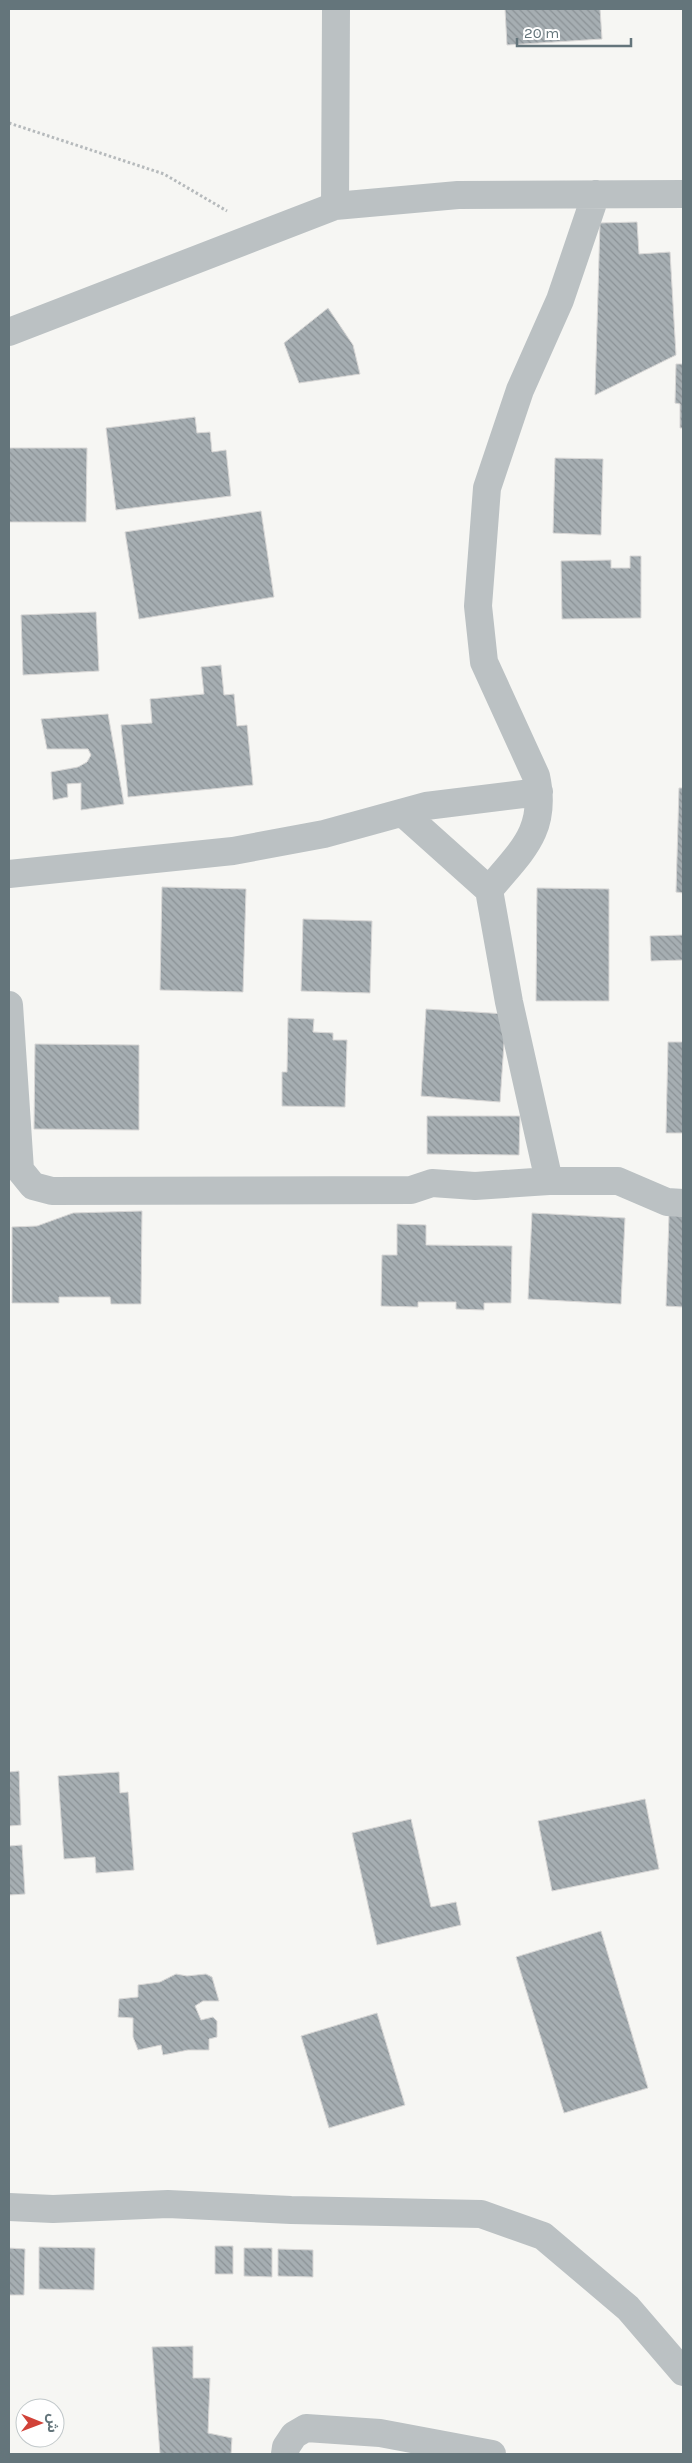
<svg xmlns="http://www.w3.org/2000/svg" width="692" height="2463" font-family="Karla,'Noto Sans Arabic',sans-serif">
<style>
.building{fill:url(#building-back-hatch);stroke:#d8d7d6}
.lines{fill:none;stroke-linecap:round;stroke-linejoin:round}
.path{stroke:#b6babc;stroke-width:3;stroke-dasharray:2.5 2.5;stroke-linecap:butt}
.minor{stroke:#bbc1c3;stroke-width:28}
</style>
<defs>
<pattern id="building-back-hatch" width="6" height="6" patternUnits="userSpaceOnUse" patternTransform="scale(1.25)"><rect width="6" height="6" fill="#a6aeb2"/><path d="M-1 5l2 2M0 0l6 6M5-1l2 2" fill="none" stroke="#8b9296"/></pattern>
</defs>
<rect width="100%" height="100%" fill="#f6f6f3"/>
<path class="building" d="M505 9H600L602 39 507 45Z
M637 222 639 254 670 252 676 355 595 395 600 223Z
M328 308 353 345 360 374 299 383 284 343Z
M676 364H683V428H680V404L675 403Z
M195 417 197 433 210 432 212 452 226 450 231 496 116 510 106 428Z
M9 448H87L86 522H9Z
M555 458 603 459 601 535 553 533Z
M261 511 274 597 139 619 125 532Z
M630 556H641V618L562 619 561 561 611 560V568H630Z
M96 612 99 671 23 675 21 615Z
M221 665 224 695 234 694 237 726 247 725 253 785 128 797 121 725 152 723 150 699 204 694 201 667Z
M108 714 124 804 81 810V783L67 784 68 797 53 800 51 772 78 767 87 762 91 755 88 749H47L41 719Z
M679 788H683V893L676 892Z
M162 887 246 889 243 992 160 990Z
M537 888 609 889V1001H536Z
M303 919 372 921 370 993 301 991Z
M683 935V960L651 961 650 936Z
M426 1009 506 1014 500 1102 421 1096Z
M288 1018 314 1019 313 1032 333 1033V1040H347L345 1107 282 1106V1072H287Z
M668 1042H683V1133H666Z
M35 1044 139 1045V1130L34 1129Z
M427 1116H520L519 1155 427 1154Z
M142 1211 141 1304H111L110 1297H59V1303H12V1227L37 1226 73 1213Z
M532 1213 625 1218 621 1304 528 1299Z
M669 1215 683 1216V1307L666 1306Z
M397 1224 426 1225V1245L512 1246 511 1303H484V1310L456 1309V1302H418V1307L381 1306 382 1255H397Z
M19 1771 21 1825 9 1826V1772Z
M119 1772 120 1793 128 1792 134 1870 96 1873 95 1857 64 1859 58 1776Z
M645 1799 659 1869 552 1891 538 1821Z
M411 1819 431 1907 456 1902 461 1925 377 1945 352 1833Z
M22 1845 25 1894 9 1895V1846Z
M601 1931 648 2088 564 2113 516 1957Z
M176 1974 187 1976 206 1974 212 1977 219 2001H203L195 2006 201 2020 213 2017 217 2021V2037L209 2039V2050H188L163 2055 161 2045 138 2050 133 2037V2018L118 2017 119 1999 138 1997V1985L160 1982Z
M377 2013 405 2105 329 2128 301 2036Z
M215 2246H233V2274H215Z
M39 2247 95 2248 94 2290 39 2289Z
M9 2248 25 2249 24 2295H9Z
M244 2248H272V2277L244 2276Z
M278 2249 313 2250V2277L278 2276Z
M193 2346V2378H210L208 2433 232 2438 231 2454H160L152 2347Z"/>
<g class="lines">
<path class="path" d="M9 123 164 174 227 211"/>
<path class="minor" d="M335 206 336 9
M9 332 335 206 458 195 683 194
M403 813 489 890
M9 874 233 851 324 834 426 806 539 792
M9 1005 20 1170 33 1186 52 1191 411 1190 432 1183 475 1186 549 1181H618L667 1202 683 1203
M549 1181 509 1002 489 890C521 851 548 831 536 776L484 662 478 606 487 488 520 390 560 300 596 194
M9 2207 53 2209 168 2204 291 2210 481 2214 543 2236 628 2308 683 2372
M285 2454 286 2447 294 2435 306 2428 380 2433 492 2454"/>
</g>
<rect width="692" height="2463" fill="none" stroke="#64757b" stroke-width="20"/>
<g transform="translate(40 2423) rotate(91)"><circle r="24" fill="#ffffff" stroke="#c1c8ca"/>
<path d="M0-4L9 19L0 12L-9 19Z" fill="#d14238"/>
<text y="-8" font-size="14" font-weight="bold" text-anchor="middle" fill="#64757b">ش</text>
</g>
<path d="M517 38v8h114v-8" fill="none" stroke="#64757b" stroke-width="2.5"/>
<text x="524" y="38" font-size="15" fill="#64757b" stroke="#ffffff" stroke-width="4" paint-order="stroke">20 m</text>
</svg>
